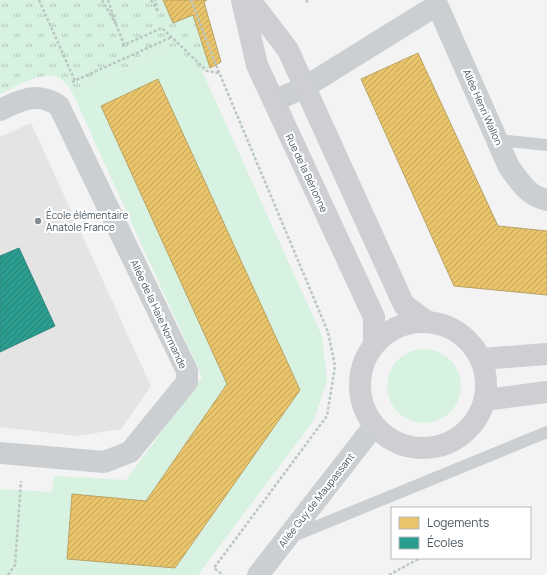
<svg xmlns="http://www.w3.org/2000/svg" width="547" height="575" font-family="Manrope,sans-serif">
<style>
.education{fill:#e5e4e5}
.green{fill:#d8f2e1}
.park{fill:url(#park-tufts)}
.homes{fill:url(#homes-hatch);stroke:#b9a367}
.schools{fill:url(#schools-hatch);stroke:#338881}
.lines{fill:none;stroke-linecap:round;stroke-linejoin:round}
.path{stroke:#bac7c3;stroke-width:2.5;stroke-dasharray:3 2;stroke-linecap:butt}
.lane{stroke:#cccfd1;stroke-width:12}
.street{stroke:#cccfd1;stroke-width:22}
.secondary{stroke:#cdcfd2;stroke-width:22}
.poi-dot{fill:#848d93;stroke:#fff;stroke-width:1.5}
.labels{text-anchor:middle;stroke-width:4;stroke-linejoin:round;paint-order:stroke}
.street-label{font-size:10px;fill:#495660;stroke:#fff}
.poi-label{font-size:10px;fill:#495660;stroke:#fff;text-anchor:start}
</style>
<defs>
<pattern id="park-tufts" width="24" height="20" patternUnits="userSpaceOnUse"><rect width="24" height="20" fill="#d8f2e1"/><path d="M3 7l-1-3M5 7V3M7 7l1-3M15 17l-1-3M17 17v-4M19 17l1-3" fill="none" stroke="#b1c7ba"/></pattern>
<pattern id="homes-hatch" width="6" height="6" patternUnits="userSpaceOnUse"><rect width="6" height="6" fill="#e9c46a"/><path d="M-1 1l2-2M0 6l6-6M5 7l2-2" fill="none" stroke="#bfa25b"/></pattern>
<pattern id="schools-hatch" width="6" height="6" patternUnits="userSpaceOnUse"><rect width="6" height="6" fill="#2a9d8f"/><path d="M-1 1l2-2M0 6l6-6M5 7l2-2" fill="none" stroke="#268378"/></pattern>
</defs>
<rect width="100%" height="100%" fill="#f3f3f3"/>
<path class="education" d="M31 123 151 386 121 429 76 436 0 427V137Z"/>
<path class="green" d="M175 46 202 71 322 336 327 380 314 420 198 575H0V489L52 492 54 476 126 480 202 377 72 92Z
M387 386a37 37 0 1 1 74 0a37 37 0 1 1-74 0Z"/>
<path class="park" d="M0 0H163L173 23 193 15 210 68 202 71 174 46 72 92C56 60 24 83 0 94Z"/>
<path class="homes" d="M163 0H207L204 2 221 62 210 68 193 15 173 23Z
M418 53 498 226 547 231V295L454 286 361 79Z
M158 79 300 390 175 568 67 559 72 494 146 501 227 384 101 106Z"/>
<path class="schools" d="M19 248 55 326 0 352V256Z"/>
<g class="lines">
<path class="path" d="M39 0 75 81
M102 0 116 24 108 0
M151 0 158 12 155 0
M191 0 216 65 328 332 335 366 327 416 214 568 223 575
M306 0 309 4
M116 24 124 45 162 28 207 71 219 73
M72 82 172 37
M8 575 15 565 21 481
M389 575 420 558"/>
<path class="lane" d="M498 140 547 145
M291 537 547 432"/>
<path class="street" d="M435 0 509 167C520 182 528 196 547 200
M274 101 305 87 437 5
M0 110C21 100 38 91 59 106L187 371V382L130 452 104 462 0 453
M258 575 374 426"/>
<path class="secondary" d="M242 0 257 65 374 317V345
M250 0 288 50 404 305 426 321
M360 385a63 63 0 1 1 126 0a63 63 0 1 1-126 0Z
M481 359 547 354
M485 400 547 392"/>
</g>
<circle class="poi-dot" cx="38" cy="221" r="4"/>
<g class="labels">
<g class="street-label">
<text transform="translate(483 107) rotate(66)" y="4">Allée Henri Wallon</text>
<text transform="translate(307 173) rotate(65)" y="4">Rue de la Bérionne</text>
<text transform="translate(159 314) rotate(65)" y="4">Allée de la Haie Normande</text>
<text transform="translate(316 500) rotate(-52)" y="4">Allée Guy de Maupassant</text>
</g>
<g class="poi-label">
<text x="46" y="219">École élémentaire<tspan x="46" dy="12">Anatole France</tspan></text>
</g>
</g>
<rect x="391" y="507" width="140" height="52" fill="#ffffff" stroke="#b6bbbf"/>
<rect x="399" y="517" width="20" height="12" fill="#e9c46a" stroke="#b6bbbf"/>
<text x="427" y="527" font-size="12" fill="#495660">Logements</text>
<rect x="399" y="537" width="20" height="12" fill="#2a9d8f" stroke="#b6bbbf"/>
<text x="427" y="547" font-size="12" fill="#495660">Écoles</text>
</svg>
